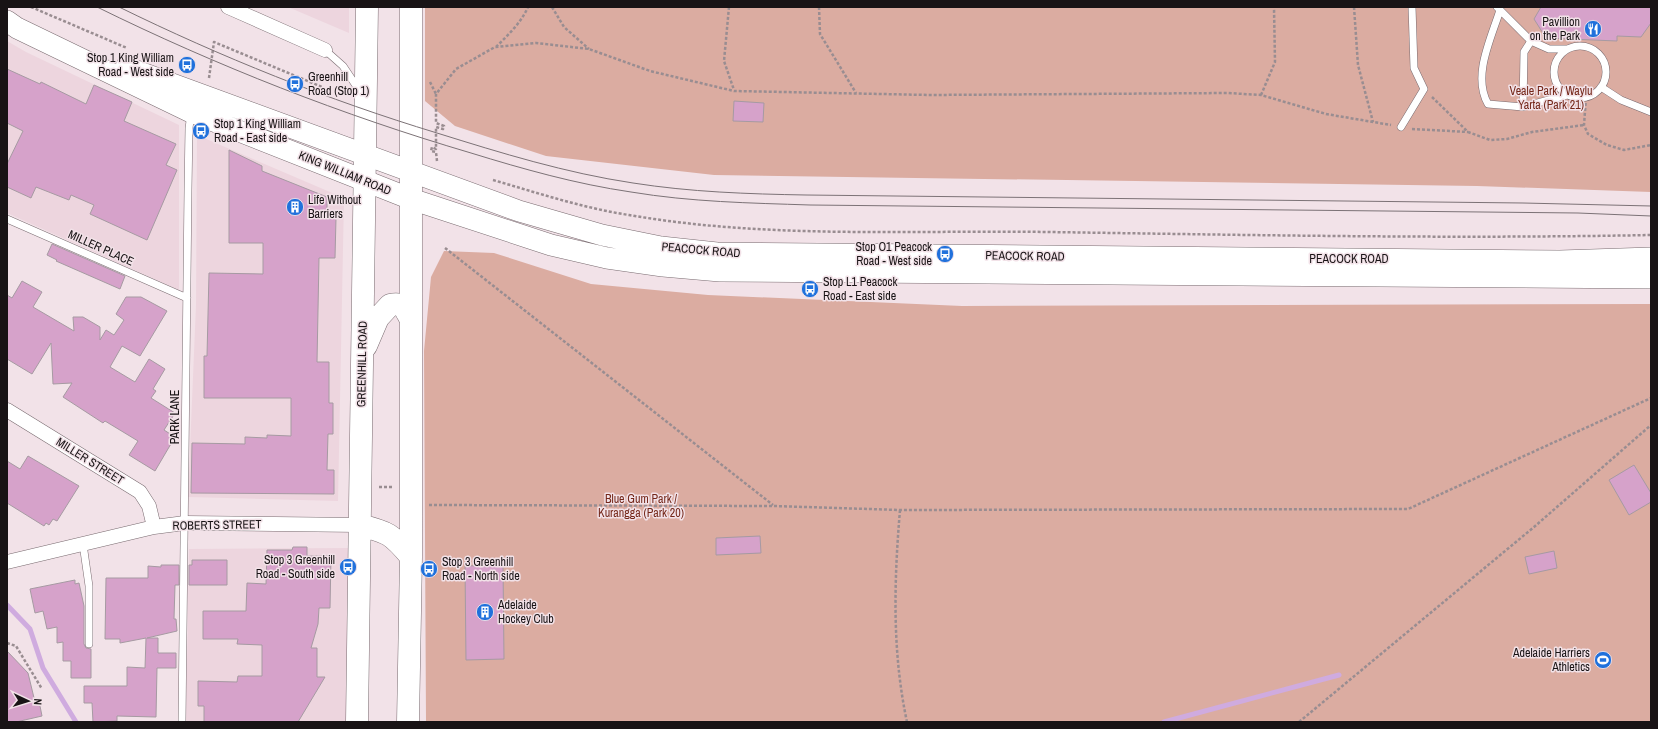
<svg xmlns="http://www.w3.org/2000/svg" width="1658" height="729" font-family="'Archivo Narrow',sans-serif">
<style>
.built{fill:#edd5de}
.green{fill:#dbaca1}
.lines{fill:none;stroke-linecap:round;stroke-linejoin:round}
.stream{stroke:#cfabdf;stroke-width:5}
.building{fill:#d6a2ca;stroke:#a69aa2}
.service-casing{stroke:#796b70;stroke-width:8}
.minor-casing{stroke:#796b70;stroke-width:15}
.secondary-casing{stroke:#796b70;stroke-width:22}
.trunk-casing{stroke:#796b70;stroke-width:23}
.path{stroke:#998d91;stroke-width:2.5;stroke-dasharray:3 2;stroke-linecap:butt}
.service{stroke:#fff;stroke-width:7}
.minor{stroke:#fff;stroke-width:14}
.secondary{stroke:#fff;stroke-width:21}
.trunk{stroke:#fff;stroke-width:22}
.tram{stroke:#7c7276;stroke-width:1}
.labels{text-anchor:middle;stroke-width:3;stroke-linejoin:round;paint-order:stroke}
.poi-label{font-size:12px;fill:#181315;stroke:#f2e2e8;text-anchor:start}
.park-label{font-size:12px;fill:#742719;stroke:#f2e2e8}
.street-label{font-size:12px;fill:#181315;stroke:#f2e2e8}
</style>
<rect width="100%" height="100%" fill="#f2e2e8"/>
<path class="built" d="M288 7H349V33Z
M7 41 26 52 179 125V290L7 213Z
M197 135 344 198 338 501 188 497 196 305Z
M351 548 347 722H186L189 549Z"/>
<path class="green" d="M425 7H1651V192L1477 186 714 175 546 156 455 126 425 101Z
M444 251 494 253 591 284 708 295 962 306 1651 304V722H426L424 351 431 277Z"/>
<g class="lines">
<path class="stream" d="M7 605 30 629 43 668 76 722
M1164 722 1339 675"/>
</g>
<path class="building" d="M1541 7H1651V23L1641 37 1617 36V41L1546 38 1534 19Z
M7 69 40 84 41 82 86 104 94 85 132 102 124 121 176 144 166 165 177 170 147 240 90 214 94 205 71 195 69 200 36 187 31 198 7 187V164L23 131 7 123Z
M734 101 764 103 763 122 733 121Z
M229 150 262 166V171L327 197V218H336L335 258H319L317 362H329V403H333V434H328L327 470H334V494L191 493 192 443 245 444V437L267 438V435L291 436V398H204V356H207L209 273 263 274V243H229Z
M52 244 125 276 120 289 56 261 57 260 47 255Z
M22 281 42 292 33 307 74 331 73 317H83L100 327V340L106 330 114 335 124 320 116 314 126 297H141L167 311 140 356 122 346 110 367 135 382 149 359 165 369 153 389 156 391 151 398 175 413 164 430 175 437 155 471 129 455 138 441 105 421 103 423 63 397 72 383 53 384 51 343 32 374 7 359V295L12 298Z
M28 456 79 486 57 521 53 519 49 525 46 523 44 526 7 503V461L20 469Z
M1634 465 1651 493V502L1629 515 1609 480Z
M760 536 761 553 716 555V538Z
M293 547H307V556H331L330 608H319L318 624 311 648H317V677H325L298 722H204V706H198V681L237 682 238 676H262V645L237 644 238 639H203V611H246L247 583 266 584 267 550H292Z
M1554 551 1557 568 1529 574 1525 557Z
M192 560H227V585H189V565H192Z
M161 565H179V585H175L174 619H176L177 631 147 638H158V653H176V668H157L156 717 117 716V721L93 722 92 703H84V686H127V667L145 668 146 638 120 643V639H105L106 578H148V566L161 567Z
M503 565 504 659 466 660 465 566Z
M75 580V584L79 583 84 606V644L86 648 91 649V678H71V661H63V642L57 643V627L47 629 43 611 35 613 30 589Z
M7 651 28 673 35 702 39 701 42 716 16 722H7Z"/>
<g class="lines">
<defs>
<path id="service" d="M1497 7 1531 41
M1500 10C1491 39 1472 76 1488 104L1523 107 1567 95
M1554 72a26 26 0 1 1 52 0a26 26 0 1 1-52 0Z
M325 50 343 66 359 90
M1601 87 1621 100 1651 112
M1523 107 1524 52 1531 41 1549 49H1567
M1401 127 1424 89 1414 68 1412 7
M7 219 187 298
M83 544 89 586V644
M182 722 188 190 189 128 191 114"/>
<path id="minor" d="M228 7 325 50
M7 410 140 492 149 506 154 527
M7 562 154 527 185 523 359 525"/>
<path id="secondary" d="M7 21 17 28 191 112 411 199 551 245 607 258 663 266 720 271 1651 278
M126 67 519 211 602 235 661 247 717 253 1560 261 1651 258"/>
<path id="trunk" d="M366 346 378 318 390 305C404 302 404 308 411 320
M359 525C388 532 392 534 411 557
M357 722 367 7
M408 722 411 557V7"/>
</defs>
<use href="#service" class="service-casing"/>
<use href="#minor" class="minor-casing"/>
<use href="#secondary" class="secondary-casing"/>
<use href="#trunk" class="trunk-casing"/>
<path class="path" d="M31 7 127 48
M552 7 564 27 589 49
M729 7 724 61 734 90
M819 7 820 34 856 93
M1354 7 1358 65 1373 122
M496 47C508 35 521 23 528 7
M209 78 214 42 322 87
M430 82 436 94
M1261 95 1275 62 1274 7
M1432 97 1468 132 1490 140 1507 139 1532 132 1584 125
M1586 98 1584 125 1588 134 1607 145 1624 150 1651 145
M1412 129 1468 132
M437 161 436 152 431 151 432 147 436 149V127L443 129 444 126 436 123V94L456 69 495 47 536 43 589 49 650 71 734 91 930 95 1228 93 1261 95 1326 114 1391 125
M493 180C538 193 583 208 629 215 767 239 909 230 1049 232 1249 235 1450 239 1651 235
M445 248 773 505
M379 487H392
M429 505 774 506 900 510 1408 509 1651 398
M900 510C894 581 892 652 907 722
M7 643 16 646 42 689
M1299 722 1534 527 1651 425"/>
<use href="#service" class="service"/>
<use href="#minor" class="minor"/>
<use href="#secondary" class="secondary"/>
<use href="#trunk" class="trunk"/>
<path class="tram" d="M97 7C217 66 342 115 471 153 523 169 576 184 631 192 691 202 750 203 810 205L1578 213 1651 216
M119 7C221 57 328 100 437 133 501 153 566 173 633 183 690 192 748 194 806 195L1523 203 1651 206"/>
</g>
<defs>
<symbol id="restaurant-disc" viewBox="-11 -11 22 22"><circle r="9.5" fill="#2071dc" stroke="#f2e2e8"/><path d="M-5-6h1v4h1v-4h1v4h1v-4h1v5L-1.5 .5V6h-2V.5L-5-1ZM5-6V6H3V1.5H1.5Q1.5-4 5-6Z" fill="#fff"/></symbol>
<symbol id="bus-disc" viewBox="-11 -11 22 22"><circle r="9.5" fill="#2071dc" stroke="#f2e2e8"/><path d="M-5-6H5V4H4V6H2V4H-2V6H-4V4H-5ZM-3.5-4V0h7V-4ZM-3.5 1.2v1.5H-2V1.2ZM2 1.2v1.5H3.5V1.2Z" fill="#fff"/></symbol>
<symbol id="building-disc" viewBox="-11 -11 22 22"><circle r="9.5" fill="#2071dc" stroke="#f2e2e8"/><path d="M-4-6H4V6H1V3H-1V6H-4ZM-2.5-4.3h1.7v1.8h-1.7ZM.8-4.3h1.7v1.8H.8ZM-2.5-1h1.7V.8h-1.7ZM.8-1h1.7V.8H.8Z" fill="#fff"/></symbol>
<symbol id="stadium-disc" viewBox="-11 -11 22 22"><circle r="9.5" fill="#2071dc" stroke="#f2e2e8"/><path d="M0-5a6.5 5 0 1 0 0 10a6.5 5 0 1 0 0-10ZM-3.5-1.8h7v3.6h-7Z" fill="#fff"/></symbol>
</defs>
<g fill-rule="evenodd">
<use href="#restaurant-disc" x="1583" y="19" width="20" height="20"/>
<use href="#bus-disc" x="177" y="55" width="20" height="20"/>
<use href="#bus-disc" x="285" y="74" width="20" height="20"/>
<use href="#bus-disc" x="191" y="121" width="20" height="20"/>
<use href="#building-disc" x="285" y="197" width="20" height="20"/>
<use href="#bus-disc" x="935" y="244" width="20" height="20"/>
<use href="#bus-disc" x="800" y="279" width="20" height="20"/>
<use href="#bus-disc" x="338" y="557" width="20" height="20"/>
<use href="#bus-disc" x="419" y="559" width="20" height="20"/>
<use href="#building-disc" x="475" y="602" width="20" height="20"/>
<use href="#stadium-disc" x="1593" y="650" width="20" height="20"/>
</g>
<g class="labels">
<g class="poi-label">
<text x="1580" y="26" text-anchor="end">Pavillion<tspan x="1580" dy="14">on the Park</tspan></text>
<text x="174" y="62" text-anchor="end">Stop 1 King William<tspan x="174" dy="14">Road - West side</tspan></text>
<text x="308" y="81">Greenhill<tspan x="308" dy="14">Road (Stop 1)</tspan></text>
<text x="214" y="128">Stop 1 King William<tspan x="214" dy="14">Road - East side</tspan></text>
<text x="308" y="204">Life Without<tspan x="308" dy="14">Barriers</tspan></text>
<text x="932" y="251" text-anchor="end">Stop O1 Peacock<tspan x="932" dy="14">Road - West side</tspan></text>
<text x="823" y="286">Stop L1 Peacock<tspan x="823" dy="14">Road - East side</tspan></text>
<text x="335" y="564" text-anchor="end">Stop 3 Greenhill<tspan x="335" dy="14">Road - South side</tspan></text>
<text x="442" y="566">Stop 3 Greenhill<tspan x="442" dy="14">Road - North side</tspan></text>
<text x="498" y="609">Adelaide<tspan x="498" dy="14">Hockey Club</tspan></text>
<text x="1590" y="657" text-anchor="end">Adelaide Harriers<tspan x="1590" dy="14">Athletics</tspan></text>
</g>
<g class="park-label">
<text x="1551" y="95">Veale Park / Waylu<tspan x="1551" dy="14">Yarta (Park 21)</tspan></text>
<text x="641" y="503">Blue Gum Park /<tspan x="641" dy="14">Kurangga (Park 20)</tspan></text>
</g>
<g class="street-label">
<text transform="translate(345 173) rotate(22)" y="4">KING WILLIAM ROAD</text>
<text transform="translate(101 248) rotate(24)" y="4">MILLER PLACE</text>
<text transform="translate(701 250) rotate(5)" y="4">PEACOCK ROAD</text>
<text transform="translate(1025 256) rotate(1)" y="4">PEACOCK ROAD</text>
<text x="1349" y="263">PEACOCK ROAD</text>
<text transform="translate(362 364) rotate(-89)" y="4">GREENHILL ROAD</text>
<text transform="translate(175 417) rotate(-90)" y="4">PARK LANE</text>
<text transform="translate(90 461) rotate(32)" y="4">MILLER STREET</text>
<text transform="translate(217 525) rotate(-1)" y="4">ROBERTS STREET</text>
</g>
</g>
<rect width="1658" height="729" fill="none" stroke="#181315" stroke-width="16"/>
<g transform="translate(28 701) rotate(94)" stroke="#f2e2e8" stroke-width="3" paint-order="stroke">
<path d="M0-3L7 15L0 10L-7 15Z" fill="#181315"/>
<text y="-6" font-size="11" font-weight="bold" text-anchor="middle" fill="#181315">N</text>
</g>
</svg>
